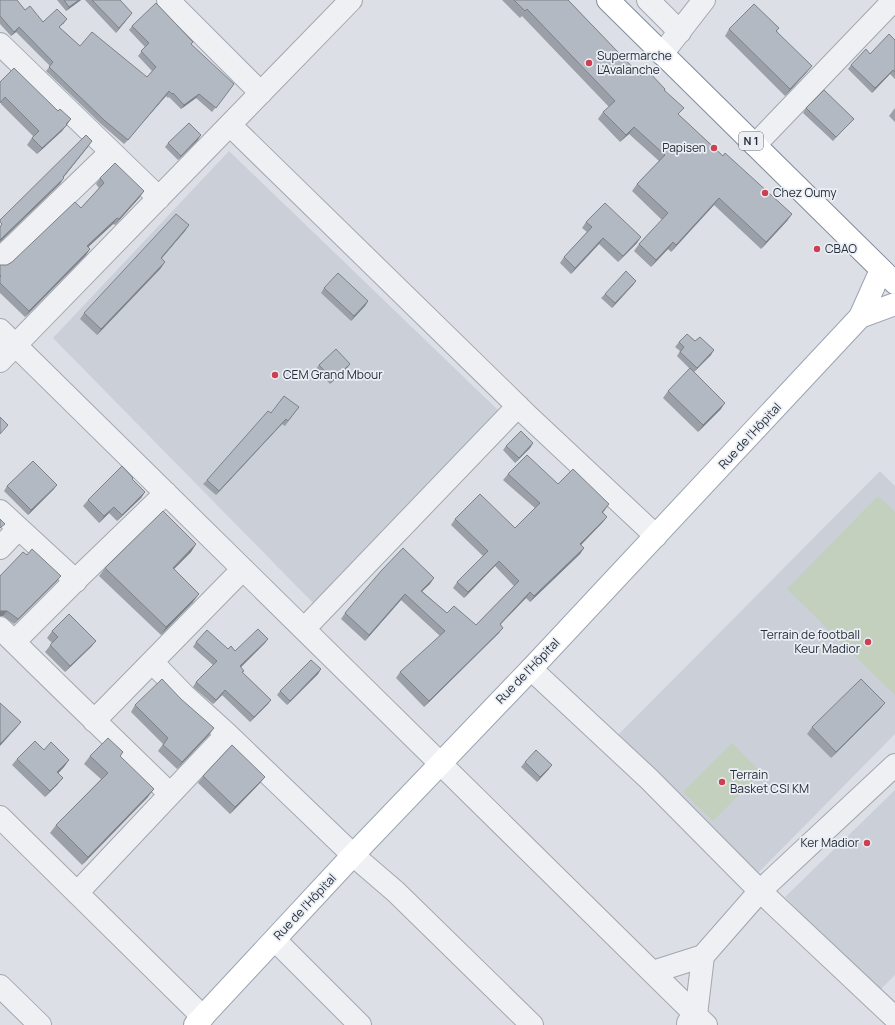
<svg xmlns="http://www.w3.org/2000/svg" width="895" height="1025" font-family="Manrope,sans-serif">
<style>
.built{fill:#cacfd8}
.green{fill:#c2d0bd}
.lines{fill:none;stroke-linecap:round;stroke-linejoin:round}
.minor-casing{stroke:#a2a7b0;stroke-width:24}
.major-casing{stroke:#9ba4b2;stroke-width:24}
.highway-casing{stroke:#838d9c;stroke-width:24}
.minor{stroke:#eef0f4;stroke-width:22}
.major{stroke:#fff;stroke-width:22}
.highway{stroke:#fff;stroke-width:22}
.wall{fill:#9a9fa8}
.shaded-wall{fill:#7d8288}
.building{fill:#b3b9c3;stroke:#7d8288}
.poi-dot{fill:#cd3f53;stroke:#ebeff4;stroke-width:1.5}
.labels{text-anchor:middle;stroke-width:3.5;stroke-linejoin:round;paint-order:stroke}
.shield{fill:#ebeff4;stroke:#616873;stroke-width:1}
.shield-label{font-size:11px;font-weight:bold;fill:#262e3c}
.poi-label{font-size:12px;fill:#262e3c;stroke:#ebeff4;text-anchor:start}
.street-label{font-size:12px;fill:#262e3c;stroke:#ebeff4}
</style>
<rect width="100%" height="100%" fill="#dce0e6"/>
<path class="built" d="M229 151 500 412 315 605 53 338Z
M880 471 895 486V734L758 873 616 737Z
M895 790V975L877 993 785 897Z"/>
<path class="green" d="M878 496 895 512V695L787 589Z
M732 743 761 773 713 821 683 792Z"/>
<g class="lines">
<defs>
<path id="minor" d="M168 0 261 93
M648 0 680 32
M0 44 159 198
M662 54 704 0
M230 125 528 416 656 536
M755 145 894 0
M0 259 111 152
M0 330 706 1025
M0 361 351 0
M0 511 76 581
M0 548 18 529
M0 628C56 684 114 739 170 794
M304 629 518 406
M14 642 81 575 166 493
M152 662 185 696 227 734 353 855 396 892 532 1025
M531 669 649 779 760 891 895 1018
M94 721 243 569
M0 817 203 1017
M77 893 227 734
M275 940 360 1025
M653 972 703 956 760 891 895 765
M0 986 40 1025
M688 1023 696 1015 703 956"/>
<path id="major" d="M860 317 895 304
M195 1025 353 855 531 669 860 317 881 270"/>
<path id="highway" d="M608 0 895 283"/>
</defs>
<use href="#minor" class="minor-casing"/>
<use href="#major" class="major-casing"/>
<use href="#highway" class="highway-casing"/>
<use href="#minor" class="minor"/>
<use href="#major" class="major"/>
<use href="#highway" class="highway"/>
</g>
<path class="wall" d="M0 0 25 10 43 22 64 23 59 27 80 46 147 77 152 71 138 56 145 47 129 30 132 26 191 45 234 84 212 112 196 98 181 109 169 97 168 98 166 96 124 144 101 124 46 71 50 66 16 32 11 36 0 24Z
M57 0H81L66 11Z
M85 0H120L132 13 116 33Z
M502 0H568L641 76 665 90 679 115 723 156 792 214 787 221 761 249 714 205 671 252 668 249 651 267 634 251 639 244 662 220 632 191 637 184 659 161 629 134 620 142 598 119 603 112 609 107 522 16 520 18Z
M779 28 777 31 807 72 785 96 725 36 729 29Z
M895 40V79L890 74 872 93 848 69 851 65Z
M0 82 58 111 71 119 62 131 37 154 27 145 33 136 1 104Z
M806 108 854 119 850 123 833 141 803 113Z
M895 108V122L889 116Z
M198 140 178 160 165 147 168 143Z
M100 178 140 197 115 225 113 224 88 247 90 249 86 255 25 317 0 293V265H7L12 262 81 208 99 188 96 184Z
M586 222 637 243 618 262 599 244 571 274 560 263 564 257 587 232 582 228Z
M189 225 185 231 161 258V268L97 335 80 319 84 313Z
M636 281 633 285 612 308 601 298 605 294Z
M324 288 368 301 365 306 351 321 321 293Z
M679 342 711 355 694 372 721 409 698 432 663 398 668 391 690 369 677 356 680 351 675 347Z
M350 364 347 368 330 384 316 369 319 365Z
M299 407 285 426 282 424 216 495 203 484 207 480 271 413Z
M533 443 530 448 515 463 503 450 506 446Z
M508 474 558 484 605 510 603 512 607 517 603 522 581 545 584 548 580 554 530 602 526 598 500 625 499 633 424 707 396 678 400 672 440 636 401 600 365 641 341 619 345 613 430 584 422 591 447 613 476 625 514 586 495 566 464 598 453 588 457 582 483 556 451 525 455 519 515 528 535 508 503 480Z
M132 479 145 492 141 498 117 521 109 513 99 523 83 506 88 500Z
M7 486 54 489 28 515 4 491Z
M196 544 191 552 174 569 193 602 161 635 99 576 105 568Z
M27 555 61 576 57 581 14 624 3 616Z
M52 631 96 641 91 647 65 672 45 652 52 643 47 638Z
M268 639 265 643 241 667 243 673 271 700 268 704 250 722 222 695 213 704 193 687 196 682 213 665 193 647 196 642 235 651Z
M321 669 318 674 287 705 277 695 280 691Z
M885 703 880 709 831 758 807 734 812 727Z
M135 705 209 735 177 769 158 751 163 744 131 712Z
M44 750 69 760 64 767 58 773V784L45 797 12 765 17 759Z
M123 752 120 756 148 797 82 865 50 833 56 825 101 779 84 764 90 756Z
M525 762 549 769 537 782 521 767Z
M203 776 265 777 260 783 230 814 198 783Z"/>
<path class="shaded-wall" d="M79 0H81L66 11 69 7Z
M132 13 129 17 116 33 119 28Z
M67 19 64 23 55 31Z
M19 27 16 32 11 36 14 32Z
M812 66 807 72 785 96 790 89Z
M893 70 890 74 872 93 875 88Z
M169 91 166 96 124 144 128 140Z
M199 94 196 98 181 109 184 105Z
M71 119 62 131 37 154 42 148Z
M634 127 629 134 620 142 626 135Z
M201 135 198 140 178 160 181 156Z
M92 141 88 147 59 183 63 177Z
M64 178 60 184 0 242V240Z
M144 191 140 197 115 225 119 219Z
M719 198 714 205 671 252 676 245Z
M792 214 787 221 761 249 766 242Z
M117 218 113 224 83 252 87 246Z
M189 225 185 231 157 264 161 258Z
M641 237 637 243 618 262 623 256Z
M603 238 599 244 571 274 575 268Z
M673 242 668 249 651 267 656 260Z
M90 249 86 255 25 317 29 311Z
M165 262 161 268 97 335 101 329Z
M636 281 633 285 612 308 615 303Z
M368 301 365 306 351 321 354 316Z
M714 350 711 355 694 372 697 368Z
M350 364 347 368 330 384 333 380Z
M725 403 721 409 698 432 703 425Z
M286 419 282 424 216 495 219 491Z
M533 443 530 448 515 463 519 458Z
M57 485 54 489 28 515 31 510Z
M145 492 141 498 117 521 122 515Z
M609 504 605 510 598 517 602 512Z
M114 507 109 513 99 523 104 516Z
M607 517 603 522 576 550 580 544Z
M196 544 191 552 167 576 173 568Z
M584 548 580 554 530 602 534 596Z
M499 561 495 566 464 598 468 592Z
M61 576 57 581 14 624 18 619Z
M434 578 430 584 417 596 421 591Z
M530 592 526 598 495 630 500 624Z
M199 594 193 602 161 635 166 627Z
M405 594 401 600 365 641 369 635Z
M0 611H7L3 616H0Z
M503 628 499 633 424 707 429 701Z
M268 639 265 643 237 671 240 666Z
M96 641 91 647 65 672 70 666Z
M321 669 318 674 287 705 290 701Z
M225 690 222 695 213 704 216 700Z
M271 700 268 704 250 722 254 717Z
M885 703 880 709 831 758 836 752Z
M21 722 17 727 0 746V744Z
M214 728 209 735 177 769 182 762Z
M69 760 64 767 53 779 57 772Z
M552 765 549 769 537 782 540 777Z
M265 777 260 783 230 814 235 807Z
M63 778 58 784 45 797 50 791Z
M154 789 148 797 82 865 88 857Z"/>
<path class="building" d="M0 0H17L25 10 30 6 43 22 57 9 67 19 59 27 80 46 92 32 147 77 156 67 141 51 149 43 132 26 156 3 193 42 191 44 234 84 216 108 199 94 184 105 173 93 172 94 169 91 128 140 104 120 49 67 53 62 19 27 14 32 0 16Z
M64 0H79L69 7Z
M92 0H120L132 13 119 28Z
M514 0H568L641 76 647 70 665 89 664 90 684 108 678 114 723 156 725 153 792 214 766 242 719 198 676 245 673 242 656 260 639 244 668 213 637 184 665 155 634 127 626 135 603 112 615 101 527 9 525 11Z
M754 4 779 28 776 31 812 66 790 89 729 29Z
M889 34 895 40V72L893 70 875 88 851 65 866 49 870 54Z
M14 68 58 111 60 109 71 119 66 124 67 125 42 148 32 138 39 131 5 97 0 103V82Z
M824 90 854 119 836 137 806 108Z
M189 123 201 135 181 156 168 143Z
M86 135 92 141 63 177 64 178 0 240V227L2 224 0 222V220Z
M115 163 144 191 119 219 117 218 87 246 90 249 29 311 0 283V277L1 276 0 275V265H7L12 262 75 202 81 208 104 183 100 178Z
M605 203 641 237 623 256 603 238 575 268 564 257 592 227 586 222Z
M176 214 189 225 161 258 165 262 101 329 84 313Z
M626 271 636 281 615 303 605 294Z
M338 273 368 301 354 316 324 288Z
M687 334 695 341 700 337 714 350 697 368 680 352 684 347 679 342Z
M336 349 350 364 333 380 319 365Z
M690 368 725 403 703 425 668 391Z
M284 396 299 407 288 421 286 419 219 491 207 480 268 411 271 413Z
M0 417 8 425 0 434Z
M521 431 533 443 519 458 506 446Z
M527 455 558 484 573 469 609 504 602 512 607 517 580 544 584 548 534 596 530 592 500 624 503 628 429 701 400 672 445 631 405 594 369 635 345 613 381 571 403 548 434 578 421 591 447 613 454 606 476 625 519 581 499 561 468 592 457 582 488 551 455 519 480 494 515 528 540 503 508 474Z
M33 461 57 485 31 510 7 486Z
M122 466 133 478 132 479 145 492 122 515 114 507 104 516 88 500Z
M163 511 196 544 173 568 199 594 166 627 105 568Z
M0 519 5 524 0 528Z
M32 549 61 576 18 619 7 611H0V576L23 552 27 555Z
M69 614 96 641 70 666 50 645 58 637 52 631Z
M258 629 268 639 240 666 244 671 242 672 271 700 254 717 225 690 216 700 196 682 217 661 196 642 207 630 228 649 231 646 235 651Z
M311 660 321 669 290 701 280 691Z
M162 679 181 699 214 728 182 762 163 745 168 738 135 705Z
M861 679 885 703 836 752 812 727Z
M0 703 21 722 0 744Z
M108 738 123 752 120 756 154 789 88 857 56 825 108 773 90 756Z
M35 741 44 750 51 742 69 760 57 772 63 778 50 791 17 759Z
M232 745 265 777 235 807 203 776Z
M536 750 552 765 540 777 525 762Z"/>
<g class="poi-dot">
<circle cx="589" cy="63" r="4"/>
<circle cx="714" cy="148" r="4"/>
<circle cx="765" cy="193" r="4"/>
<circle cx="817" cy="249" r="4"/>
<circle cx="275" cy="375" r="4"/>
<circle cx="868" cy="642" r="4"/>
<circle cx="722" cy="782" r="4"/>
<circle cx="867" cy="843" r="4"/>
</g>
<g class="labels">
<rect class="shield" x="739" y="132" width="24" height="18" rx="3"/>
<g class="shield-label">
<text x="751" y="145">N 1</text>
</g>
<g class="poi-label">
<text x="597" y="60">Supermarche<tspan x="597" dy="14">L'Avalanche</tspan></text>
<text x="706" y="152" text-anchor="end">Papisen</text>
<text x="773" y="197">Chez Oumy</text>
<text x="825" y="253">CBAO</text>
<text x="283" y="379">CEM Grand Mbour</text>
<text x="860" y="639" text-anchor="end">Terrain de football<tspan x="860" dy="14">Keur Madior</tspan></text>
<text x="730" y="779">Terrain<tspan x="730" dy="14">Basket CSI KM</tspan></text>
<text x="859" y="847" text-anchor="end">Ker Madior</text>
</g>
<g class="street-label">
<text transform="translate(750 436) rotate(-47)" y="4">Rue de l'Hôpital</text>
<text transform="translate(528 671) rotate(-46)" y="4">Rue de l'Hôpital</text>
<text transform="translate(305 907) rotate(-47)" y="4">Rue de l'Hôpital</text>
</g>
</g>
</svg>
